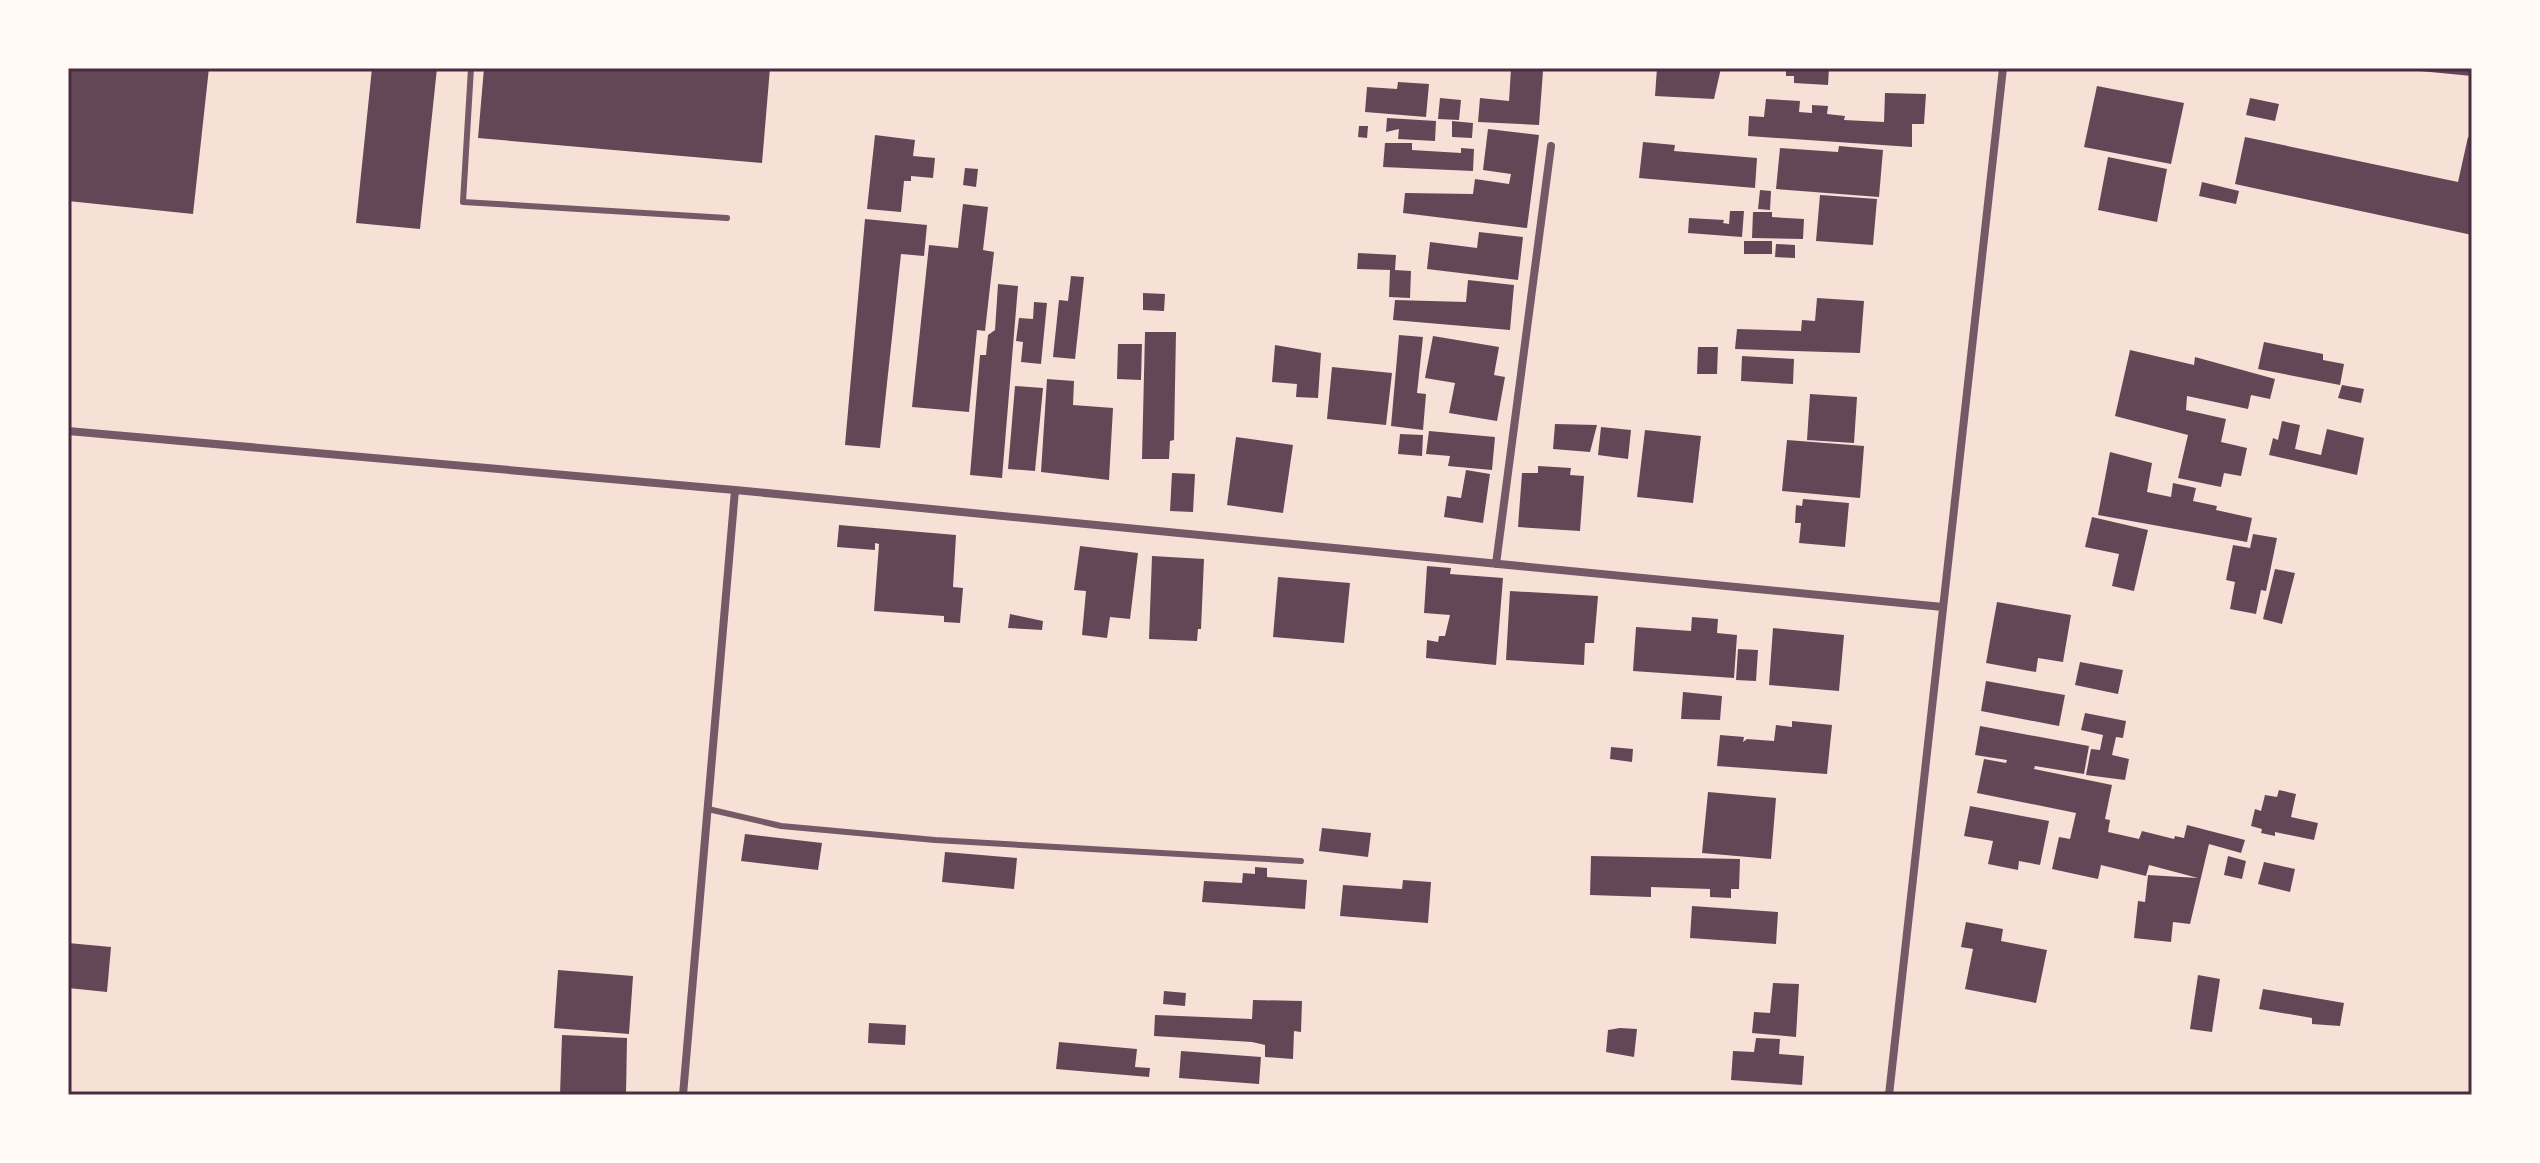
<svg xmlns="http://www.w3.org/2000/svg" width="2540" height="1163" font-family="'Open Sans',sans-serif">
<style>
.building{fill:#644757}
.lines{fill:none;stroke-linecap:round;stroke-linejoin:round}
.service{stroke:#755966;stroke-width:6}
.minor{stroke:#755966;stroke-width:8}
.neatline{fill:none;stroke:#4a2c40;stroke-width:3}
</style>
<rect width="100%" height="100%" fill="#f7e1d7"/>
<path class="building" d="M68 68H209L193 214 68 201Z
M372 68H437L420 229 356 223Z
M484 68H770L762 163 478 138Z
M1657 68H1721L1714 99 1655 96Z
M1786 68H1829L1828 85 1794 83V76H1786Z
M2409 68H2472V76L2409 70Z
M1511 69 1543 71 1539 125 1478 122 1480 98 1509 101Z
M1398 82 1429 84 1426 117 1365 112 1367 87 1397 89Z
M2097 86 2184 103 2171 164 2084 147Z
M1885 93 1926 94 1924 124H1912V147L1748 136 1749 116 1764 117 1766 99 1800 101 1799 112 1812 113V105L1828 106 1827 114 1845 116 1844 120 1884 122Z
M1440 98 1461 100 1459 120 1438 119Z
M2250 98 2279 104 2275 121 2246 115Z
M1387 118 1436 121 1435 141 1398 139 1399 129 1386 132Z
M1452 121 1473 123 1472 138 1452 137Z
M1359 126H1368L1367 138 1358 137Z
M1488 129 1539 135 1527 228 1403 213 1405 193 1473 194 1475 179 1509 184 1511 174 1483 170Z
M875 135 915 140 913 156 935 158 933 178 911 176V181H904L901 212 867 209Z
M2245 137 2458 182 2468 137 2472 138V235L2235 184Z
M1643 142 1675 145 1674 151 1757 158 1755 188 1639 178Z
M1385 143H1412V150L1461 153V148L1474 149 1473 171 1383 167Z
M1839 146 1883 150 1879 197 1776 189 1780 148 1838 152Z
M2108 157 2167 169 2157 222 2098 210Z
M965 168 978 169 976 187 963 185Z
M2202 182 2239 191 2236 204 2199 196Z
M1760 190 1771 191 1770 210 1758 209Z
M1820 195 1877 199 1873 245 1816 241Z
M963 204 988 207 983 250 994 252 985 331 977 330 969 412 912 407 929 245 958 248Z
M1730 211H1744L1742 237 1688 233 1689 218 1724 220 1723 223 1729 224Z
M1753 212H1772V217L1804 219 1803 239 1752 238Z
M865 219 927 225 924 256 901 254 880 448 845 445Z
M1479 232 1523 237 1518 280 1427 269 1430 242 1477 248Z
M1744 241H1772V254H1744Z
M1776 244 1795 245V258L1775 257Z
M1358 253 1396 255 1395 270 1411 271 1410 298 1389 297 1390 270 1357 269Z
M1071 276 1084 277 1075 359 1053 357 1059 300 1068 301Z
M1468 280 1514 285 1510 330 1393 320 1395 300 1466 302Z
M998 284 1018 286 1002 478 970 475 980 355H986L988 335 995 330Z
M1143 293 1165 294 1164 311 1143 310Z
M1817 298 1864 301 1860 353 1735 349 1737 329 1801 331 1802 320 1815 321Z
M1034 302 1047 303 1041 364 1021 362 1023 342 1016 341 1019 318 1033 319Z
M1145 332H1176L1174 440 1170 441 1169 459H1142Z
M1399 335 1423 337 1417 393 1426 394 1423 430 1391 426Z
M1433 336 1499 347 1494 375 1505 377 1497 421 1449 413 1455 383 1425 378Z
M2264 342 2323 354V360L2344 364 2340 385 2258 369Z
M1118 344H1142L1141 380 1117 379Z
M1275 345 1321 353 1318 398 1296 397 1297 384 1272 382Z
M1698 347H1718L1717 374H1697Z
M2130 350 2194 365 2195 357 2275 379 2270 399 2251 395 2248 409 2187 396 2186 410 2226 419 2221 442 2247 448 2241 476 2224 473 2221 487 2178 478 2188 435 2115 416Z
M1742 356 1794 359 1793 384 1741 381Z
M1332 367 1392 373 1386 425 1327 419Z
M1047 379 1074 381 1073 405 1113 408 1109 480 1041 472Z
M2342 385 2364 389 2361 403 2338 398Z
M1015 386 1043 388 1035 471 1008 469Z
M1810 394 1857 397 1854 443 1807 440Z
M2282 421 2300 425 2295 449 2321 455 2327 429 2364 438 2357 475 2269 455 2273 438 2278 440Z
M1555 424 1597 425 1590 452 1553 449Z
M1601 427 1631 430 1628 459 1598 455Z
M1645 430 1701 436 1693 503 1637 497Z
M1429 431 1495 437 1492 470 1448 466 1450 456 1426 454Z
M1400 434 1423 435 1422 456 1398 454Z
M1236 437 1293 445 1283 513 1227 505Z
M1787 440 1864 446 1860 498 1782 491Z
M2110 452 2152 463 2147 492 2171 497 2173 483 2196 488 2193 501 2217 506 2216 510 2252 518 2247 542 2098 515Z
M1538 466 1571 468 1570 475 1584 476 1580 531 1518 527 1522 473H1538Z
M1466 470 1490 474 1483 523 1444 517 1447 496 1461 498Z
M1172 473 1195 474 1193 512 1170 511Z
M1803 499 1849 503 1845 547 1799 543 1801 523H1795L1796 505 1802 506Z
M2092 517 2148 530 2134 591 2112 586 2119 554 2085 547Z
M839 525 956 535 953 587 963 588 960 623 944 622V616L874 611 879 544 875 543V550L837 547Z
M2253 534 2277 538 2266 591 2261 590 2256 614 2230 609 2235 582 2226 580 2233 545 2250 548Z
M1080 546 1138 553 1130 619 1110 617 1107 638 1082 635 1086 591 1074 590Z
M1152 556 1204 559 1201 629H1198L1197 641 1149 639Z
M1427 566 1451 568 1450 574 1503 578 1496 665 1426 658 1427 640 1438 642 1439 636H1445L1450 615 1424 613Z
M2275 569 2295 573 2282 624 2263 619Z
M1278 577 1350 583 1344 643 1273 637Z
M1510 591 1598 596 1594 643H1585L1584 665 1506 660Z
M1997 602 2071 615 2063 662 2038 658 2036 672 1986 663Z
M1010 614 1043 621 1042 630 1008 628Z
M1692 617 1718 619 1717 633 1737 635 1734 678 1633 671 1636 627 1691 631Z
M1773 628 1844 635 1839 691 1769 685Z
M1738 649 1758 650 1756 681 1736 680Z
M2080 662 2123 670 2118 694 2075 685Z
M1986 681 2065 695 2059 726 1981 711Z
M1683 692 1722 696 1720 720 1681 719Z
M2085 713 2126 721 2123 738 2116 737 2112 755 2129 759 2125 780 2086 775 2091 749 2100 750 2103 735 2081 730Z
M1792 721 1832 725 1827 774 1717 766 1720 735 1744 737 1743 742 1747 739 1774 741 1776 725 1792 727Z
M1980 726 2089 746 2084 774 2035 766 2034 769 2112 785 2105 819 2110 820 2108 832 2139 839 2142 831 2174 839 2175 836 2184 838 2187 825 2245 840 2241 853 2209 844 2190 924 2173 922 2171 942 2134 938 2138 901 2145 902 2148 875 2198 878 2149 865 2146 876 2101 865 2098 879 2052 869 2059 837 2070 839 2076 813 1977 793 1984 759 2006 763 2007 760 1975 755Z
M1611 747 1633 749 1632 762 1610 759Z
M2279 790 2296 794 2291 817 2318 823 2314 840 2275 832V836L2261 833 2262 829 2251 826 2255 809 2261 811 2265 795 2277 797Z
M1708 792 1776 798 1771 859 1702 853Z
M1970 806 2049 821 2040 865 2019 861 2018 870 1988 864 1993 841 1964 836Z
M1322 828 1371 833 1368 857 1319 851Z
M745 834 822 843 818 870 741 861Z
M945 852 1017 858 1014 889 942 882Z
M1591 856 1740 859 1739 889H1731V898L1710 897V889L1651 887V897L1590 895Z
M2228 856 2246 861 2242 879 2224 875Z
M2264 862 2295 869 2290 892 2258 884Z
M1255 867 1267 868V877L1307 880 1305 909 1202 902 1204 881 1242 883 1243 873 1255 874Z
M1403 880 1431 882 1428 923 1340 916 1343 885 1402 889Z
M1692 906 1778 912 1776 944 1690 938Z
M1966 922 2003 929 2001 941 2047 950 2036 1003 1965 989 1973 949 1961 947Z
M68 943 111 947 107 992 68 988Z
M558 970 633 976 629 1034 554 1028Z
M2198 975 2220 979 2212 1032 2190 1029Z
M1773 983 1799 984 1796 1037 1752 1033 1754 1012 1770 1013Z
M2263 989 2344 1003 2340 1026 2312 1024V1018L2259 1009Z
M1164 991 1186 993 1185 1006 1163 1004Z
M1253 1000 1302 1001 1301 1032 1294 1031 1293 1059 1265 1057V1045L1252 1042 1154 1036 1155 1015 1252 1019Z
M869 1023 906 1025 905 1045 868 1043Z
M1620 1028 1637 1029 1634 1057 1606 1052 1608 1030Z
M562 1035 627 1038 626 1095H560Z
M1756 1038 1780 1039 1779 1054 1804 1056 1802 1085 1731 1080 1733 1051 1754 1052Z
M1059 1042 1137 1049 1135 1067 1150 1068 1149 1077 1056 1069Z
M1181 1051 1261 1057 1259 1084 1179 1078Z"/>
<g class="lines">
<path class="service" d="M471 68 463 202 727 218
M708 809 781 826 935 840 1301 861"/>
<path class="minor" d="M68 431 735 490 1943 607
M1496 564 1551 146
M683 1095 735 490
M1889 1095 2003 68"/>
</g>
<rect width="2540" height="1163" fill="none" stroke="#fffaf5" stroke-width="140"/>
<rect x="70" y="70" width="2400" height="1023" class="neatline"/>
</svg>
